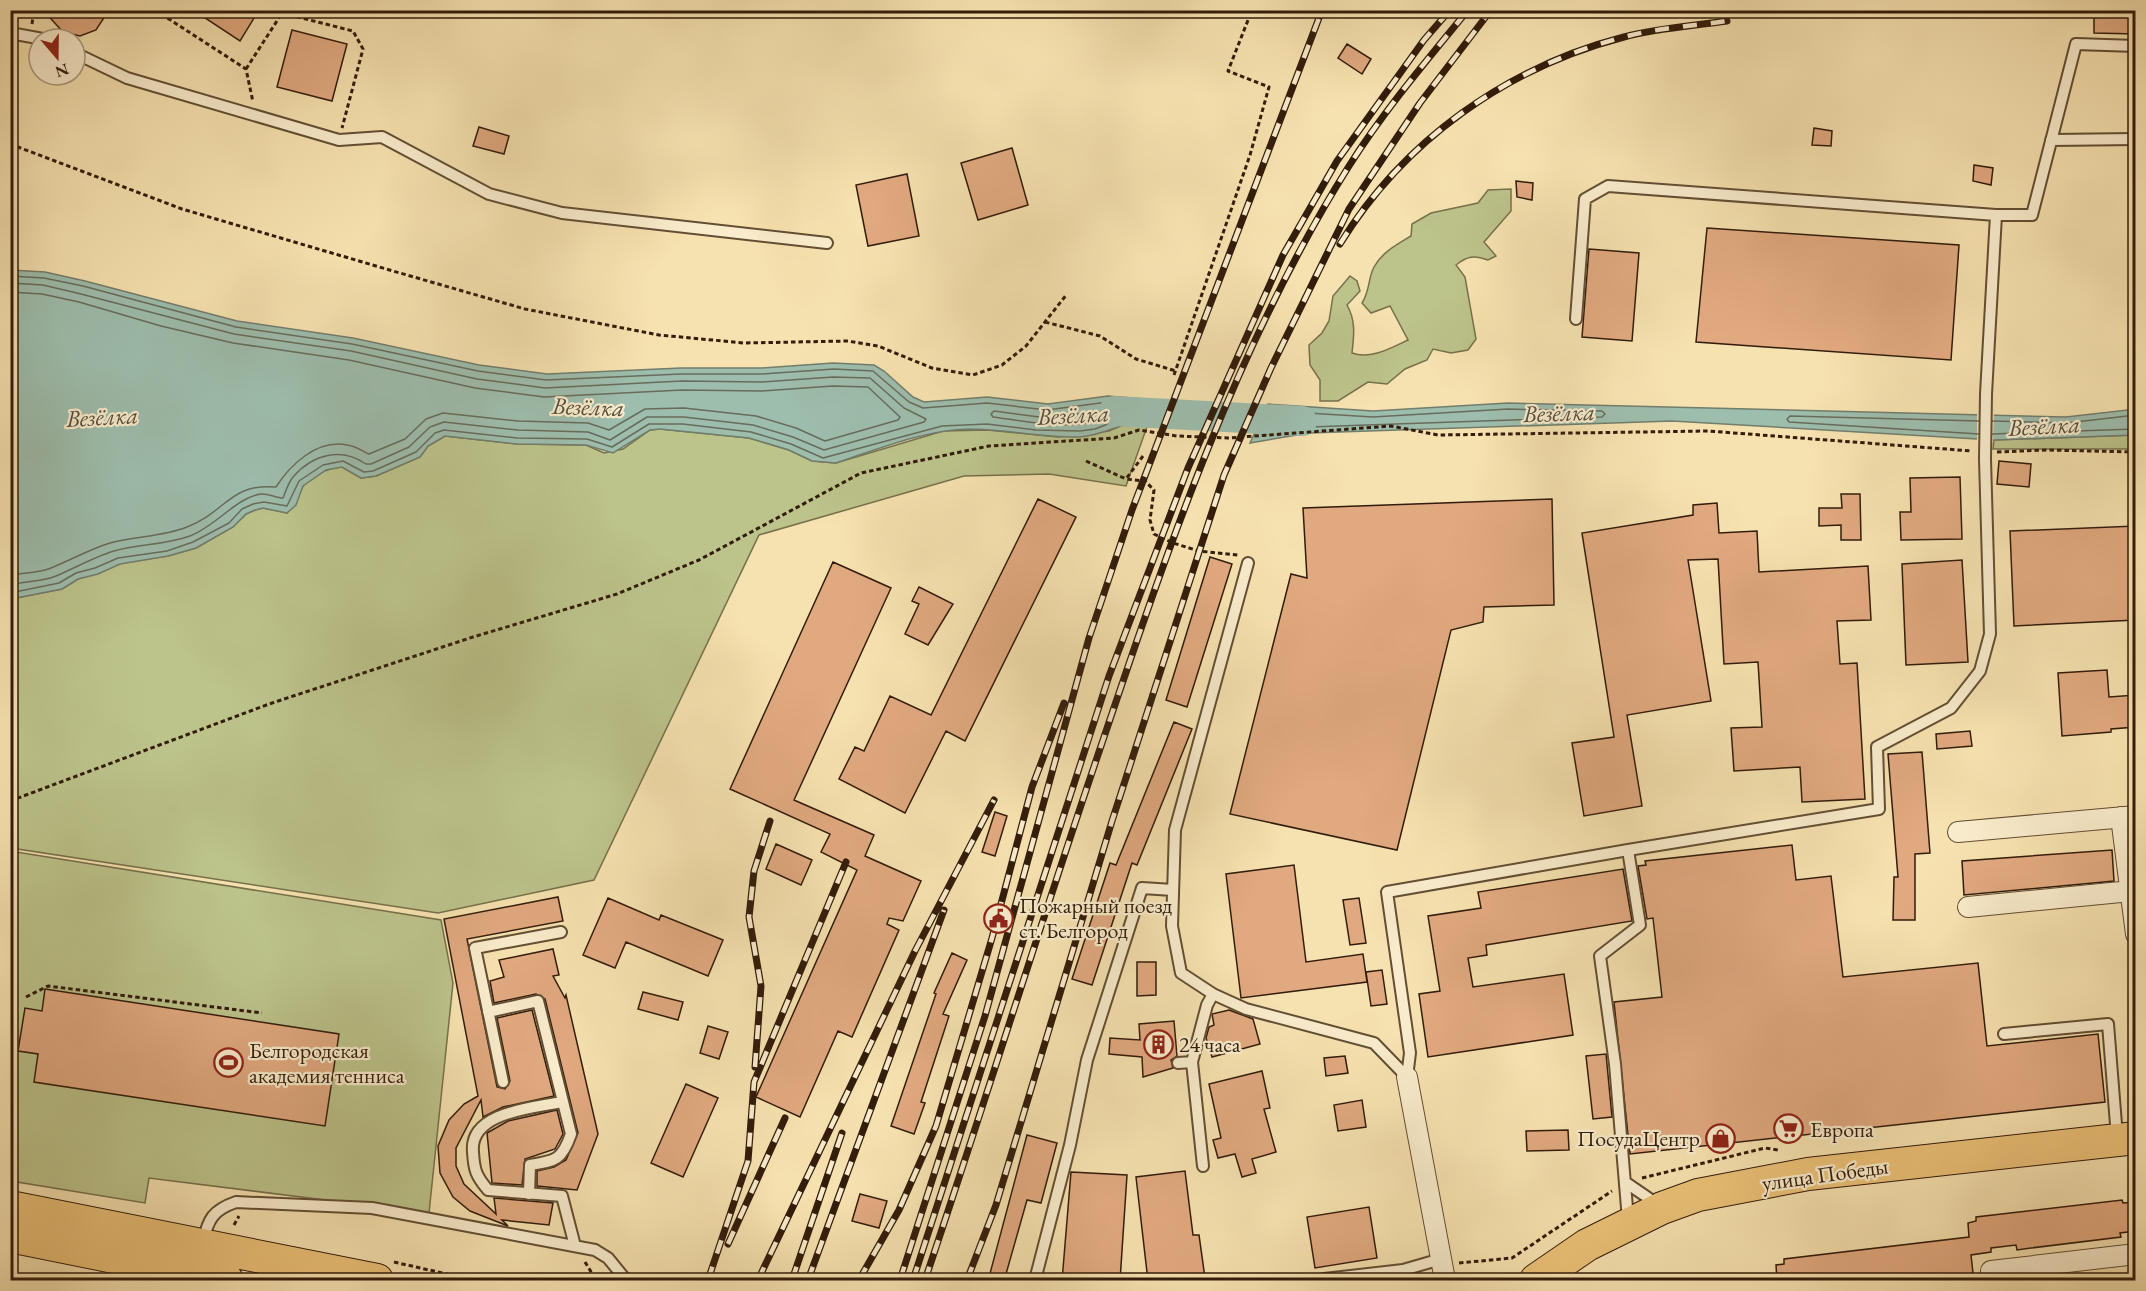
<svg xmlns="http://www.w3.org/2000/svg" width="2146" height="1291" font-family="'EB Garamond',serif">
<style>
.green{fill:#bcc38b;stroke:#77704b;stroke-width:1.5}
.water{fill:#9dbdad;stroke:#727d6c;stroke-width:1.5}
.pier{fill:#f6e2b0}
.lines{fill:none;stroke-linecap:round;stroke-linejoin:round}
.shore{stroke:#686c5c;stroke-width:1.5}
.river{stroke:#9dbdad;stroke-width:30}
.building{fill:#e1a980;stroke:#321c0b;stroke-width:1.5}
.service-casing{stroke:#634e34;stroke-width:14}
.minor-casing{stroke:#634e34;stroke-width:22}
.primary-casing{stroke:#321c0b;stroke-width:34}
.path{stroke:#321c0b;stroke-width:3;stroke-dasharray:4.5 3;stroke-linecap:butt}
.service{stroke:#f9eccc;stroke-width:10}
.minor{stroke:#f9eccc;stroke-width:20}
.primary{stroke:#ebc178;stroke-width:32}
.rail-casing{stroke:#321c0b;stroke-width:7}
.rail{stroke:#f9eccc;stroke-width:4.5;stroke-dasharray:14;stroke-linecap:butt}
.service-bridge-casing{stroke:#634e34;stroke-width:14;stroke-linecap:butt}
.service-bridge{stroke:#f9eccc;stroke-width:10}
.labels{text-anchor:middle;stroke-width:4.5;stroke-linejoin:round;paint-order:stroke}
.poi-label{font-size:22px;fill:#321c0b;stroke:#f9eccc;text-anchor:start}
.street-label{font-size:22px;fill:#321c0b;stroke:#f9eccc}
.water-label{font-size:24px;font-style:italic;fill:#524c3c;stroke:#f9eccc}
</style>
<rect width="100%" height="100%" fill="#f6e2b0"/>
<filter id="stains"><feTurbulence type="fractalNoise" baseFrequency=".00333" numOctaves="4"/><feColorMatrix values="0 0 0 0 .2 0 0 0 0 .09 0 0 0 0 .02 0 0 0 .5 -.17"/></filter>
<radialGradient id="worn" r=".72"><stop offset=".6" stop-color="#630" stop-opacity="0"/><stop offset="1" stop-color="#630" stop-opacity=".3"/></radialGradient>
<path class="green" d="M1511 189V211L1484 242 1496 256 1488 260C1474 255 1467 256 1456 265L1465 277 1476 339 1468 350 1451 353 1433 349 1427 360 1405 369 1387 384 1368 382 1338 401H1320V380L1310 365 1309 345 1322 333 1329 321 1333 296 1350 276 1357 281 1360 291 1347 305C1356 321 1354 335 1352 353 1370 360 1391 348 1408 340L1390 306 1371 313 1362 303C1370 291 1368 278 1374 267 1382 252 1398 244 1411 236L1412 224 1431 213 1478 203 1488 190Z
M1134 420 1149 421 1126 486 1049 474 964 476 759 535 594 880 438 913 11 848 10 599 62 589 78 579 120 563 168 556 196 548 233 527 246 514 255 510 263 508 287 513C296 505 295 499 301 489 309 476 327 468 342 467L361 478 376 476 420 457 428 446 445 436 517 444 586 445 604 453 623 449 650 430 660 429 749 438 789 450 812 461 836 463 943 431 987 430 1058 437 1109 431Z
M2135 435V449H1993L1994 440Z
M10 851 441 920 453 983 429 1213 149 1178 145 1203 11 1181Z"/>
<path class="water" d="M10 270 45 272 85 281 237 321 353 338 479 365 547 374 681 368H761L833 363 874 365 884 371 913 397 924 402 987 397 1048 404 1108 396 1155 400 1154 411 1149 421C1124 420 1105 436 1079 437 1042 438 1006 429 969 429 924 430 878 449 836 463L812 461 789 450 749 438 660 429 650 430 613 453 586 445 517 444 445 436 428 446 420 457 376 476 361 478 342 467 326 470 303 486 296 505 287 513 263 508 255 510 246 514 233 527 196 548 168 556 120 564 98 574 78 579 62 589 11 599Z
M1508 403 2066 417 2136 409 2135 435 1994 440 1672 421 1309 433 1250 443 1268 404 1373 411Z"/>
<path class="pier" d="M1977 412H1994L1993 443 1977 442Z"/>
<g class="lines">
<path class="shore" d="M10 276 44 278 83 286 236 327 352 344 478 371 546 380 681 374H762L834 369 873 371 909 402 923 408 987 403 1047 410 1108 402 1146 406 1149 409 1146 414H1133L1095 429 1080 431 1036 430 987 424 942 426 823 458 791 444 751 432 683 424H649L612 447 587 439 517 438 444 430 435 433 416 452 373 471 364 472 343 461 323 465 299 481 287 506 264 502 253 504 242 509 229 523 193 542 167 551 118 558 95 568 76 573 59 583 10 593
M10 283 43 285 81 294 234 334 351 351 477 379 545 388 682 381 762 382 833 377 870 378 904 408 926 419 924 422 824 450 793 437 753 425 684 417H647L610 440 588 432 518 430 444 422 430 427 409 447 371 464H366C341 447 313 454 293 477 288 483 286 491 283 498 276 498 268 493 261 494 237 497 216 526 190 536 165 545 139 544 114 551 94 557 75 568 56 576 41 582 25 581 10 585
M10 292 42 294 79 302 161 326 233 343 349 360 475 388 544 397 682 390 762 391 833 386 868 387 900 417 898 420 825 441 796 428 756 416 684 408 645 409 609 430 588 423 518 421 443 413 426 419 405 439 369 454C362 451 356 446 347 445 317 439 290 465 276 487 230 483 226 512 187 527 162 537 136 536 110 543 90 549 71 560 51 568 39 573 24 573 10 575
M1508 409 1602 411 1605 414 1602 417 1309 427 1266 434 1262 431 1274 411 1373 417Z
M1107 410 1110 414C1085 434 1024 421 993 417L991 414 994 411 1047 418Z
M1992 421 2067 423 2136 415
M1979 434 1789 422 1787 419 1790 416 1979 421
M1992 434 2136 429"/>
<path class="river" d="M1114 411 1302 421"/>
</g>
<path class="building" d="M43 10H109L96 30 80 36 63 32Z
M193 10H259L240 41Z
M2094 10H2136V34L2094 33Z
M292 30 347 44 332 101 277 87Z
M1347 44 1371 59 1362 74 1338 58Z
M479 127 509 136 504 154 473 146Z
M1814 128 1832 131 1831 146 1812 145Z
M1012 148 1028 205 978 220 961 163Z
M1974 165 1993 168 1991 185 1973 181Z
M907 174 919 236 868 246 856 185Z
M1516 181 1533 183 1532 200 1517 197Z
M1707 228 1959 245 1951 360 1696 342Z
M1589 249 1639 253 1632 341 1582 337Z
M1999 461 2031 464 2029 487 1997 484Z
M1960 477 1962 539 1901 540 1900 512H1911L1910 478Z
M1841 494H1860L1861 540H1841V525L1819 526V508H1842Z
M1038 499 1076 517 965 741 946 731 905 813 839 779 855 747 864 751 890 696 931 715Z
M1552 499 1554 605 1484 607 1483 622 1451 630 1397 850 1230 814 1291 574 1307 578 1303 508Z
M1717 503 1719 533 1757 531 1759 572 1868 566 1871 620 1837 621 1840 664 1857 663 1865 799 1802 802 1800 767 1734 771 1731 728 1762 727 1758 662 1724 664 1718 559 1688 560 1711 701 1627 715 1642 806 1584 816 1572 743 1614 737 1582 533 1693 515V505Z
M2136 526V620L2014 626 2010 531Z
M1210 557 1232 564 1187 707 1166 700Z
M1962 560 1968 662 1906 665 1902 564Z
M833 562 891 588 794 800 874 835 865 856 921 881 903 921 889 918 887 924 899 930 852 1037 838 1031 800 1117 756 1097 857 870 821 852 830 834 730 789Z
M919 587 953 604 928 645 905 634 919 604 912 601Z
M2107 670 2109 697 2136 695V727L2111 729V732L2062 736 2058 673Z
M1174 722 1192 729 1137 865 1132 863 1092 985 1072 979 1110 863 1116 865Z
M1970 731 1972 746 1937 749 1936 734Z
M1922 752 1930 853 1915 854V920H1893L1894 877H1898L1888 754Z
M995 812 1007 816 995 856 982 852Z
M776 844 812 860 801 885 766 869Z
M1792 845 1796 880 1831 876 1843 977 1978 963 1987 1046 2098 1034 2105 1102 1630 1154 1614 1002 1662 997 1653 918 1647 919 1638 866 1646 865 1645 861Z
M2112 850 2114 881 1964 895 1962 861Z
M1294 865 1306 962 1363 954 1367 982 1241 998 1226 874Z
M1623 869 1632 921 1486 945 1487 955 1468 958 1473 987 1564 974 1573 1035 1428 1057 1419 994 1440 991 1428 916 1481 908 1478 892Z
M558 897 563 921 467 939 497 1087 505 1089 510 1081 497 1018 532 1010 554 1096 503 1107 483 1117 481 1100 456 1148V1166L464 1184 496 1214 494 1198 553 1203 549 1225 502 1220 508 1226 470 1211 453 1197 440 1173 438 1146 449 1120 464 1104 478 1096 444 919Z
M608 898 659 920 661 915 723 940 708 976 626 942 615 968 583 955Z
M1359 898 1366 943 1350 945 1343 900Z
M553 949 559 975 553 976 565 998 566 995 598 1134 577 1190 537 1186V1171L554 1167 566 1160 578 1133 545 999 536 994 494 1003 490 981 504 977 499 960Z
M952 953 967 960 943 1014 949 1016 921 1102 925 1103 914 1134 891 1126 936 994 934 993Z
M1137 962H1156V995L1137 996Z
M1382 970 1387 1004 1371 1006 1366 972Z
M45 989 339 1034 325 1126 34 1082 38 1054 18 1051 25 1008 42 1011Z
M643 992 683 1002 678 1020 638 1009Z
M1229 1010 1253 1019 1260 1044 1212 1057 1206 1038 1209 1027 1214 1025 1212 1014Z
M1174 1021 1177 1056 1171 1060 1173 1068 1143 1077 1142 1057 1109 1054 1110 1038 1140 1040 1139 1024Z
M708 1026 728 1032 719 1059 700 1053Z
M1606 1054 1612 1117 1593 1119 1586 1056Z
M1345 1056 1348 1073 1326 1076 1324 1058Z
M1262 1071 1270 1108 1264 1109 1276 1152 1252 1159 1256 1173 1242 1177 1235 1154 1218 1158 1213 1140 1221 1138 1209 1084Z
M686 1084 718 1098 683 1177 651 1163Z
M1362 1100 1366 1127 1338 1131 1334 1105Z
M557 1110 563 1134 555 1149 525 1159 522 1185 492 1183 487 1133 508 1121Z
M1568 1130 1569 1150 1527 1151 1526 1131Z
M1027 1135 1057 1143 1041 1203 1027 1200 1004 1281H988Z
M1185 1171 1193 1235H1199L1205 1278 1148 1281 1136 1177Z
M1071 1172 1127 1175 1120 1281H1062Z
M860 1194 887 1201 879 1228 852 1221Z
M2122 1200 2123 1203 2136 1202V1231L2120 1233 2121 1237 2031 1248 2017 1250 2016 1245 1991 1248V1252L1971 1255 1973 1273 1965 1275 1921 1281H1777L1776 1265 1784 1264V1259L1969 1237 1968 1223 1976 1221V1217Z
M1369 1207 1377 1258 1315 1268 1307 1217Z"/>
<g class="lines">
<defs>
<path id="service" d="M10 33 43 39
M75 53 127 78 339 140 382 137 489 194 562 213 827 243
M2051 140 2136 139
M1996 215H2032L2076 44 2136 46
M1576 319 1585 199 1608 186 1996 215 1986 394
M1248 563 1175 830 1172 926 1181 973 1213 994 1246 1009 1374 1043 1407 1077
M1628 850 1879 809 1877 747 1951 708 1980 671 1990 634 1985 459
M488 1012 538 1001 571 1134C562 1160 556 1161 530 1165L529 1194
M2004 1034 2108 1024 2117 1137
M1192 1062 1207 1005 1213 994
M1178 1063 1192 1062 1203 1166
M1407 1077 1410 1053 1387 892 1628 850 1640 925 1600 956 1615 1064 1628 1220
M503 1082 475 948 561 932
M562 1102C533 1108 469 1112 473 1152 474 1170 476 1176 488 1190L562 1196 575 1246
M1625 1182 1660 1206
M203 1242C208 1219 213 1210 236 1202L372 1208 595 1250 608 1258 626 1280
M1324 1279 1403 1270 1441 1259
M1035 1280 1070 1145 1087 1060 1142 888 1173 890"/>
<path id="minor" d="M2121 817 2136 934
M1958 832 2136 816
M1968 907 2131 891
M1407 1077 1445 1280
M1991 1271 2136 1254"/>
<path id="primary" d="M10 1207 377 1280
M10 1236 227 1280
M1536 1280 1587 1245 1662 1208 1698 1195 1808 1174 2136 1138"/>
</defs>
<use href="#service" class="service-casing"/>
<use href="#minor" class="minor-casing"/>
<use href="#primary" class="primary-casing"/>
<path class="path" d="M155 10 246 69 253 102
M282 13 353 31 363 49 342 128
M168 19 173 10
M32 24 34 10
M246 69 284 10
M10 144 182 209 393 271 525 309 659 335 744 343 847 341 878 346 932 368 973 375 1002 365 1026 346 1067 294
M1045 322 1100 336 1136 359 1176 371
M1174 375 1250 155 1269 87 1228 71 1252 10
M1997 452 2047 450 2136 452
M1143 456 1126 479 1145 481 1154 490 1150 520 1154 534 1173 543 1199 551 1238 555
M1086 461 1126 479
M10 801 269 704 473 637 617 594 699 560 861 473 989 446 1114 438 1139 430 1177 436 1228 438 1391 426 1438 435 1708 431 1972 451
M26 997 48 986 262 1013
M1642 1178 1765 1148 1778 1150
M234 1225 239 1216
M394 1262 473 1280
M585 1262 596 1280
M1459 1263 1512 1258 1612 1191"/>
<use href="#service" class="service"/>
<use href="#minor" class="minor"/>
<use href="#primary" class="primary"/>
<defs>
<path id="rail" d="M1340 244C1403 141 1507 67 1624 37 1657 28 1693 26 1727 21
M755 1067 761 986 749 917 754 871 770 821
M728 1244 785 1118
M708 1280 748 1161 754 1082 846 862
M758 1280 915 951 994 800
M792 1280 842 1133
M808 1280 944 910
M859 1280 899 1210 936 1126 992 938 1032 787 1064 703
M900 1280 985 1016 1089 638 1132 510 1322 10
M913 1280 1109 676 1188 468 1283 255 1337 161 1424 40 1450 10
M925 1280C985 1102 1041 922 1102 743 1169 545 1237 344 1349 166 1383 112 1427 60 1468 10
M967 1280 996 1205 1112 821 1224 475 1271 368 1349 209 1420 103 1491 10"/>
</defs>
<use href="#rail" class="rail-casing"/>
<use href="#rail" class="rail"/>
<defs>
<path id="service-bridge" d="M1985 459 1986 394"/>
</defs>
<use href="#service-bridge" class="service-bridge-casing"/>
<use href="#service-bridge" class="service-bridge"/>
</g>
<defs>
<symbol id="civic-ring" viewBox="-11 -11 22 22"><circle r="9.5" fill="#f9eccc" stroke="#8f2418" stroke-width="1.5"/><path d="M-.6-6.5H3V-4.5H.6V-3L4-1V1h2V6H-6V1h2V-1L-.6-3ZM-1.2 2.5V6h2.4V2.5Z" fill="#8f2418"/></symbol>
<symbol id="building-ring" viewBox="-11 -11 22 22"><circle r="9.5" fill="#f9eccc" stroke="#8f2418" stroke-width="1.5"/><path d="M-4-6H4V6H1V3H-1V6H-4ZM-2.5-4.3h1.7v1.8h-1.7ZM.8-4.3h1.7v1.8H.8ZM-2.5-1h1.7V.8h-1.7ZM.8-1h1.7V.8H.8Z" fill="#8f2418"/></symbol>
<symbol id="stadium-ring" viewBox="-11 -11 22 22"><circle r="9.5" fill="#f9eccc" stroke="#8f2418" stroke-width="1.5"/><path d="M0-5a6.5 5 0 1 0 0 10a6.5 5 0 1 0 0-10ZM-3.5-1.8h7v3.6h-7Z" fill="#8f2418"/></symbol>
<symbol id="supermarket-ring" viewBox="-11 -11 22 22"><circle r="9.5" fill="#f9eccc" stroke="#8f2418" stroke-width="1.5"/><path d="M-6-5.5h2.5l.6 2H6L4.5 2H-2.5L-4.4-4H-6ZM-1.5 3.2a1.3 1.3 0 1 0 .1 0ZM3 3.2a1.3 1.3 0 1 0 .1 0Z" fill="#8f2418"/></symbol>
<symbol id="shop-ring" viewBox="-11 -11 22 22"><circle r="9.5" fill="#f9eccc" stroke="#8f2418" stroke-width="1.5"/><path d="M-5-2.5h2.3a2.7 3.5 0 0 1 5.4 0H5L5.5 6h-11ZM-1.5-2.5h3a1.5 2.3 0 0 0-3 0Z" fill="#8f2418"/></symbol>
</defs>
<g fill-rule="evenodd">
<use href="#civic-ring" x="982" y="902" width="33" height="33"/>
<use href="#building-ring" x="1142" y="1028" width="33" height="33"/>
<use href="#stadium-ring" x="212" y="1046" width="33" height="33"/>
<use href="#supermarket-ring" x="1772" y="1112" width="33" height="33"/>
<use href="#shop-ring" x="1704" y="1122" width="33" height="33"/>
</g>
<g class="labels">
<g class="poi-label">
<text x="1019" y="913">Пожарный поезд<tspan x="1019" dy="25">ст. Белгород</tspan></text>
<text x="1179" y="1052">24 часа</text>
<text x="249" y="1058">Белгородская<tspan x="249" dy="25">академия тенниса</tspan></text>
<text x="1810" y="1137">Европа</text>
<text x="1700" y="1146" text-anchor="end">ПосудаЦентр</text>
</g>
<g class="street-label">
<text transform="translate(1825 1174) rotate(-8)" y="8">улица Победы</text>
</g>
<g class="water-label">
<text transform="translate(588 407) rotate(2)" y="8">Везёлка</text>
<text transform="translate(1559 413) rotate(-2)" y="8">Везёлка</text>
<text transform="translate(1073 415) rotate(-3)" y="8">Везёлка</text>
<text transform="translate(102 417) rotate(-3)" y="8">Везёлка</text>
<text transform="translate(2044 426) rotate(-3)" y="8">Везёлка</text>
</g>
</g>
<rect width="2146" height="1291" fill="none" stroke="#f6e2b0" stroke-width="36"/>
<rect x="12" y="12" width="2122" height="1267" fill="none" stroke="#321c0b" stroke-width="3"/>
<rect x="18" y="18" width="2110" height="1255" fill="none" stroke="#321c0b" stroke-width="1.5"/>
<g transform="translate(57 57) rotate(160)"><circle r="28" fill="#f9eccc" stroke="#a9997f" stroke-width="1.5"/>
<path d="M0-4.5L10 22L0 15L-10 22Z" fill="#8f2418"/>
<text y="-9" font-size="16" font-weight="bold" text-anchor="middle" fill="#321c0b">N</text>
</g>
<rect width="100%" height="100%" filter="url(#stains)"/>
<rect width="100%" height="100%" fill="url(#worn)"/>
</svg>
